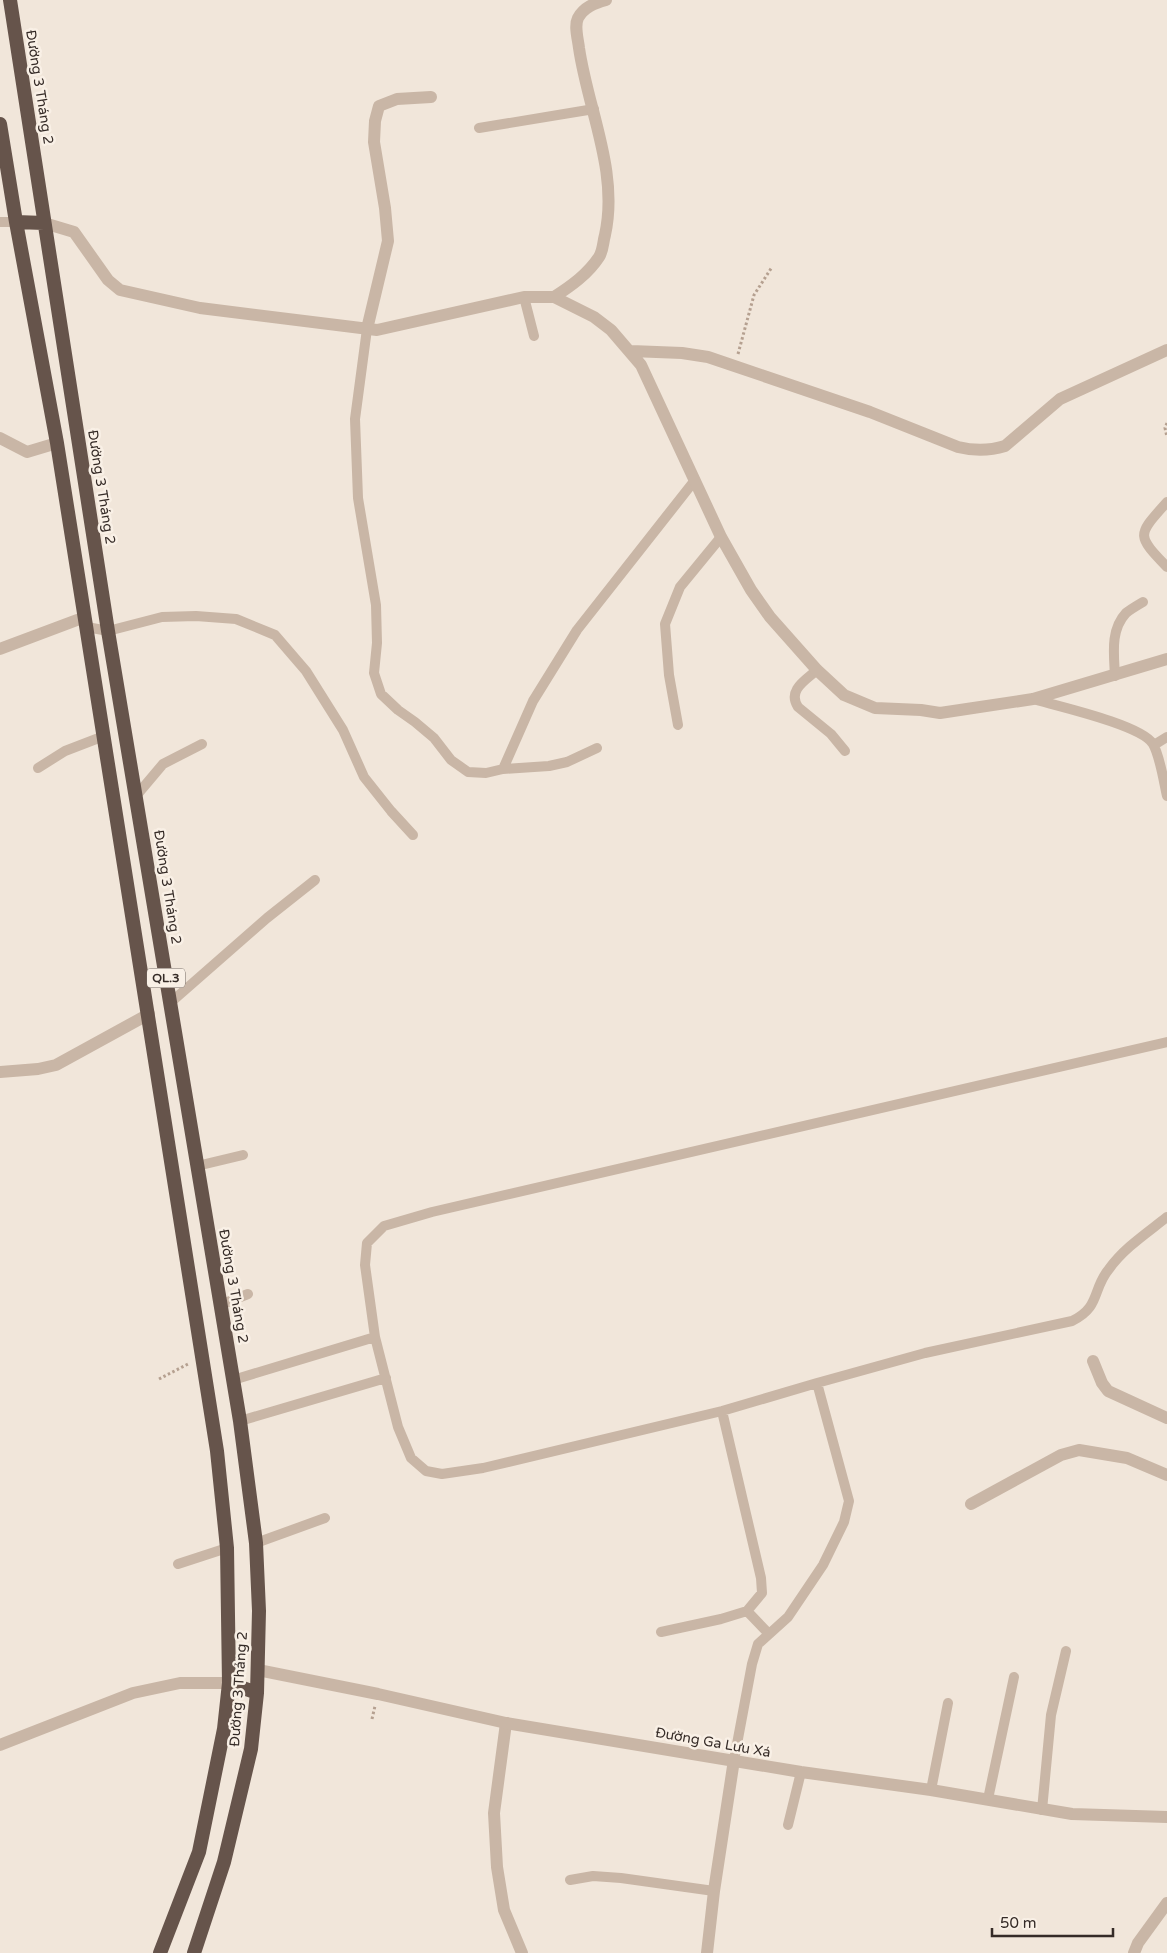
<svg xmlns="http://www.w3.org/2000/svg" width="1167" height="1953" font-family="'Varela Round',sans-serif">
<style>
.lines{fill:none;stroke-linecap:round;stroke-linejoin:round}
.path{stroke:#b5a090;stroke-width:3;stroke-dasharray:2.5 2.5;stroke-linecap:butt}
.service{stroke:#c9b6a6;stroke-width:10}
.minor{stroke:#c9b6a6;stroke-width:12}
.tertiary{stroke:#c9b6a6;stroke-width:12}
.trunk{stroke:#66544b;stroke-width:14}
.labels{text-anchor:middle;stroke-width:5;stroke-linejoin:round;paint-order:stroke}
.shield{fill:#f9f0e6;stroke:#706660;stroke-width:1}
.shield-label{font-size:12px;font-weight:bold;fill:#352b27}
.street-label{font-size:14px;fill:#352b27;stroke:#f9f0e6}
</style>
<rect width="100%" height="100%" fill="#f1e6da"/>
<g class="lines">
<path class="path" d="M738 354 754 295 772 267
M1167 423 1165 428 1167 437
M159 1379 188 1364
M372 1719 375 1706"/>
<path class="service" d="M479 128 594 109
M0 222H16
M524 297 534 336
M367 329 355 419 358 498 376 605 377 643 374 673 381 694 398 710 415 722 434 738 451 760 468 772 486 773 503 769 549 766 567 762 597 748
M1167 502C1138 535 1135 534 1167 567
M87 627 108 631 162 617 196 616 236 619 275 635 306 671 343 730 364 777 391 811 413 835
M817 670C806 680 787 690 798 707L831 734 845 751
M1115 676C1114 655 1110 630 1126 613 1131 609 1138 605 1143 602
M1033 699C1057 706 1142 725 1153 744 1160 756 1164 783 1167 796
M678 725 669 675 665 624 680 587 721 537
M1154 745 1167 737
M38 768 65 751 104 736
M503 769 533 701 577 630 695 480
M136 796 163 764 202 744
M170 1003 267 918 315 880
M197 1166 243 1155
M220 1305 248 1294
M233 1380 375 1337
M817 1383 925 1353 1072 1321C1101 1307 1092 1289 1109 1269 1124 1248 1147 1233 1167 1217
M240 1421 386 1378
M256 1543 325 1518
M178 1564 227 1548
M747 1611 769 1634
M661 1632 721 1619 747 1611 762 1593 761 1578 722 1411
M734 1760 752 1664 758 1644 788 1617 823 1565 844 1522 849 1501 817 1383 722 1411 483 1468 442 1474 426 1471 411 1458 398 1427 375 1337 365 1265 367 1243 384 1226 432 1212 1167 1042
M931 1790 948 1703
M988 1799 1014 1677
M1042 1810 1051 1715 1066 1651
M788 1825 801 1772
M570 1880 593 1876 621 1878 714 1891"/>
<path class="minor" d="M44 223 74 232 108 280 120 290 200 308 377 330 524 297H554L594 317 611 330 641 365 721 537 751 590 770 617 817 670 844 695 875 708 921 710 940 713 1033 699 1167 659
M554 297C571 286 588 274 599 257 603 251 603 242 605 235 619 172 588 110 579 48 578 39 574 26 578 18 584 7 595 3 606 0
M367 329 388 241 385 208 374 142 375 121 379 106 397 99 431 97
M631 351 682 353 708 357 870 412 958 447C974 451 989 451 1005 446L1060 399 1167 350
M0 438 27 452 57 443
M0 649 85 617
M0 1072 38 1069 56 1065 149 1014
M1093 1361 1102 1383 1108 1391 1167 1418
M971 1504 1061 1455 1079 1450 1127 1458 1167 1475
M506 1723 494 1813 497 1867 504 1910 522 1953
M0 1745 133 1693 180 1683H229
M707 1953 714 1891 734 1760
M1134 1953 1138 1943 1167 1903"/>
<path class="tertiary" d="M258 1670 378 1694 506 1723 801 1772 931 1790 1072 1814 1167 1817"/>
<path class="trunk" d="M10 0 108 631 240 1421 256 1543 259 1611 257 1693 251 1749 224 1862 194 1953
M0 124 16 222 57 443 217 1451 227 1548 229 1683 224 1729 199 1852 160 1953
M16 222 44 223
M229 1683 257 1693"/>
</g>
<g class="labels">
<rect class="shield" x="147" y="968.5" width="38" height="19" rx="4"/>
<g class="shield-label">
<text x="166" y="982">QL.3</text>
</g>
<g class="street-label">
<text transform="translate(40 87) rotate(81)" y="5">Đường 3 Tháng 2</text>
<text transform="translate(102 487) rotate(81)" y="5">Đường 3 Tháng 2</text>
<text transform="translate(168 887) rotate(81)" y="5">Đường 3 Tháng 2</text>
<text transform="translate(234 1286) rotate(80)" y="5">Đường 3 Tháng 2</text>
<text transform="translate(238 1689) rotate(-86)" y="5">Đường 3 Tháng 2</text>
<text transform="translate(713 1742) rotate(10)" y="5">Đường Ga Lưu Xá</text>
</g>
</g>
<path d="M992 1928v8h121v-8" fill="none" stroke="#352b27" stroke-width="2.5"/>
<text x="1000" y="1928" font-size="15" fill="#352b27" stroke="#f9f0e6" stroke-width="4" paint-order="stroke">50 m</text>
</svg>
